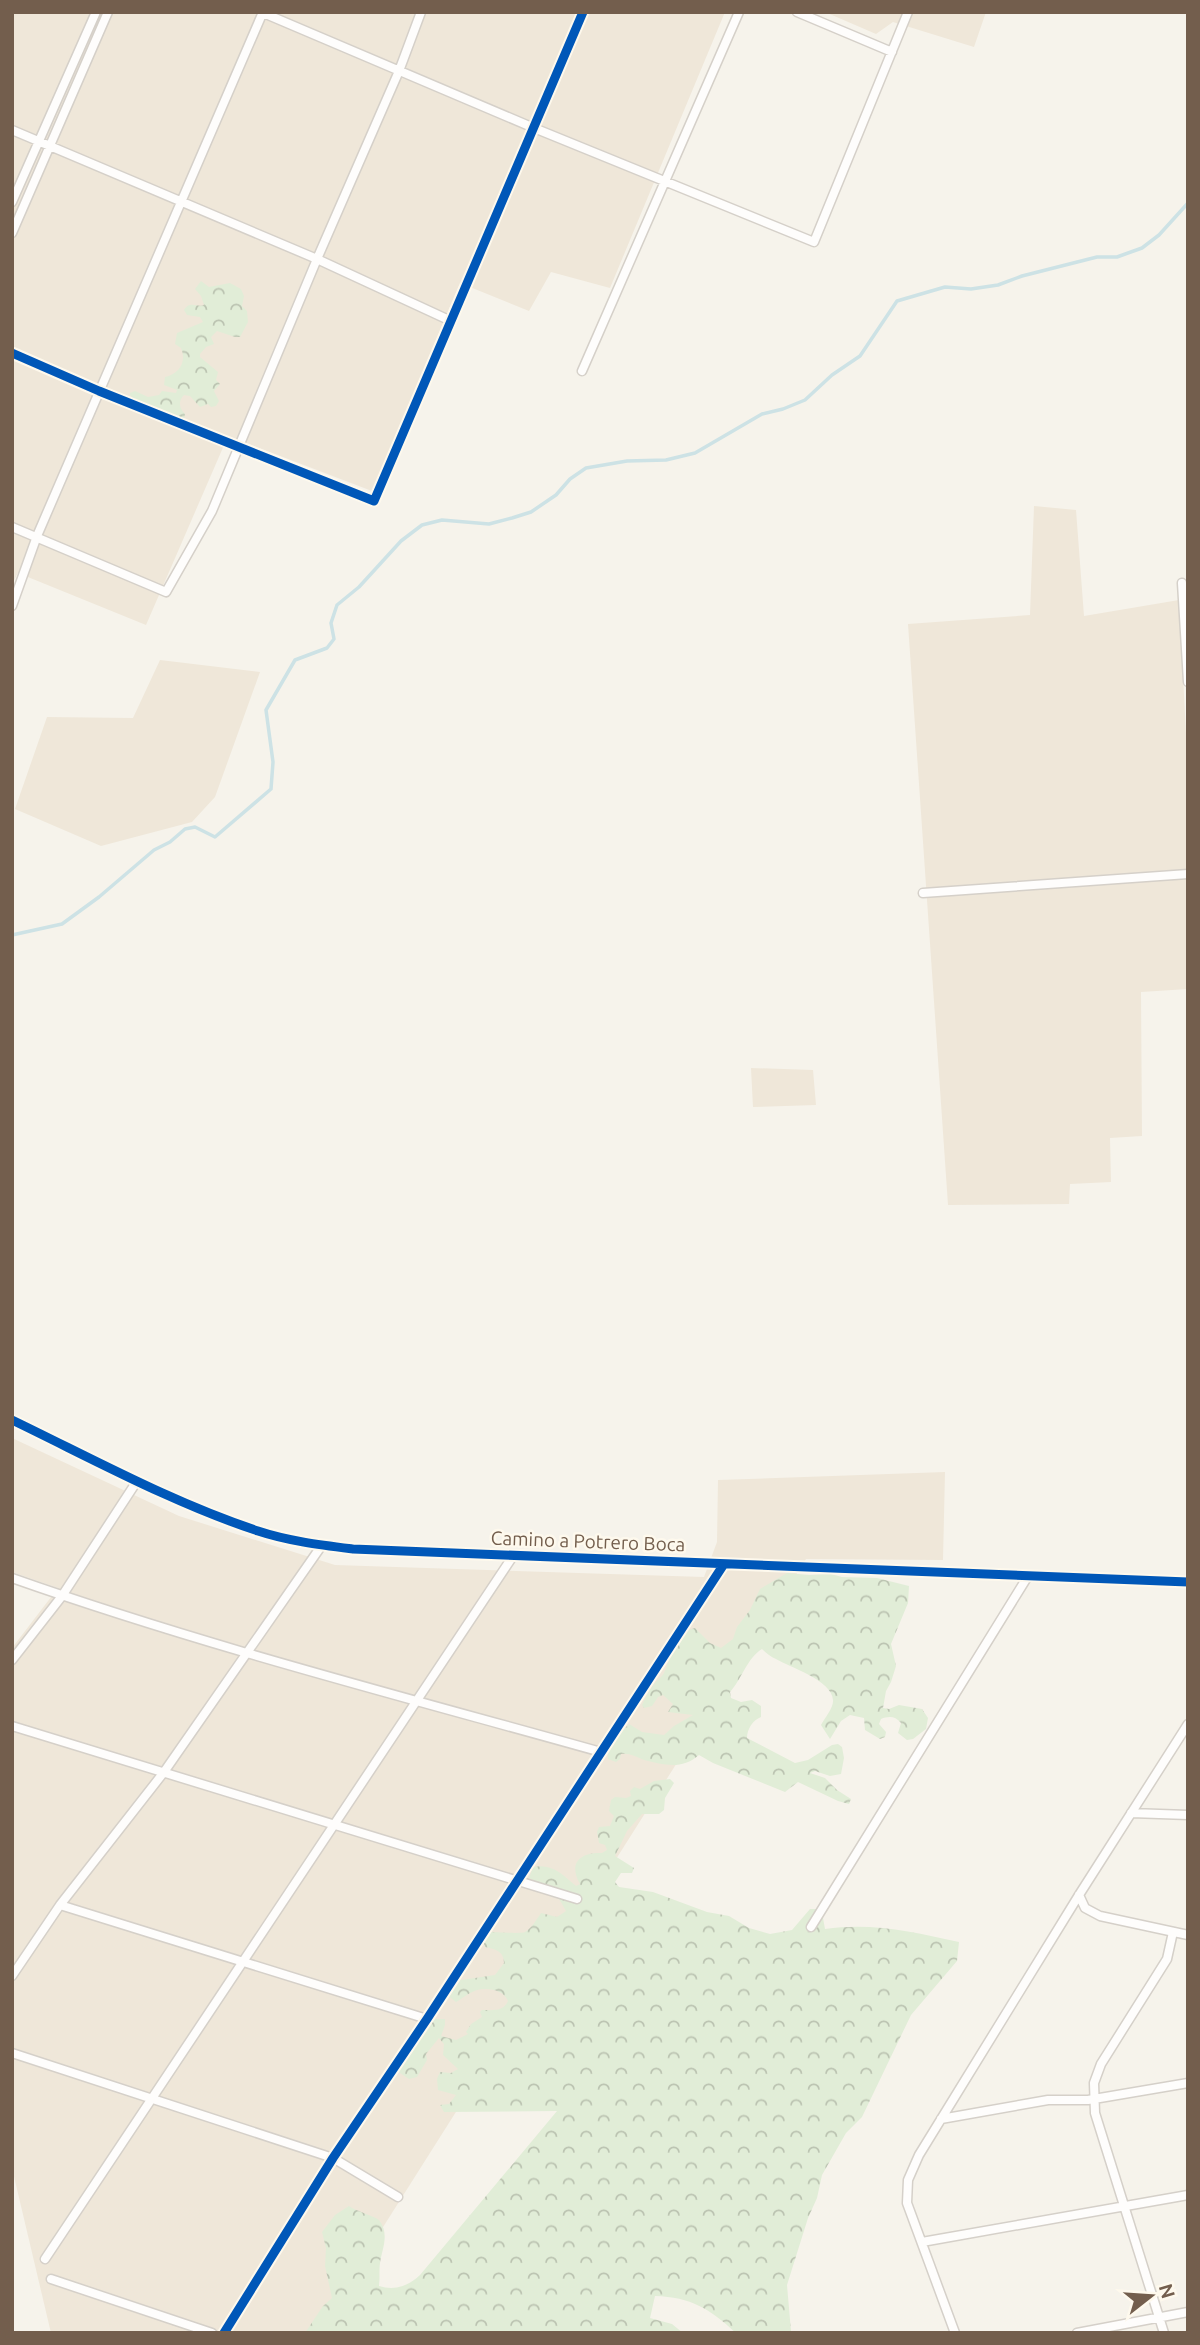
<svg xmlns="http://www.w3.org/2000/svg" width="1200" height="2345" font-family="Ubuntu,sans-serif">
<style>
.residential{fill:#efe7d9}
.forest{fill:url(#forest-crowns)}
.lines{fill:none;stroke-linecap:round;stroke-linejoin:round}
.stream{stroke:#cde2e5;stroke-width:3.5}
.street-casing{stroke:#d5d0c9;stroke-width:11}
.street{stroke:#fefdfc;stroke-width:8}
.cycleway-casing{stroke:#fef9ed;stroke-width:13}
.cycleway{stroke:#0057b8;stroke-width:9}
.labels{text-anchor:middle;stroke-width:5;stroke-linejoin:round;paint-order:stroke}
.street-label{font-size:19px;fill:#735e4d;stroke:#fef9ed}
</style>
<defs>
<pattern id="forest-crowns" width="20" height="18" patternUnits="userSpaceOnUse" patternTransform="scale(1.75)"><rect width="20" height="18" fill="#e1edd7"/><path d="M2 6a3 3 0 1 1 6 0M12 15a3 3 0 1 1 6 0" fill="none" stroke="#bbc3b1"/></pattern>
</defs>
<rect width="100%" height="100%" fill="#f6f3eb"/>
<path class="residential" d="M12 12H725L610 288 551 272 529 311 460 283 372 491 228 436 146 625 18 573 12 584Z
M825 12H986L974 47 893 22 876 34Z
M1034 506 1076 510 1084 616 1179 600 1188 771V989L1141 992 1142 1136 1110 1138 1111 1182 1070 1184 1069 1204 948 1205 908 624 1030 615Z
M160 660 260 672 215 797 192 822 101 846 15 809 47 717 133 718Z
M751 1068 813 1070 816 1105 753 1107Z
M12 1438 179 1516 335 1565 704 1577 717 1542 718 1480 945 1472 943 1560 806 1559 316 2333H51L12 2168V1648L58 1588 12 1572Z"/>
<path class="forest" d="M201 281 209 287 230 283 241 289 244 296 242 306 247 311 248 322 240 337H235L217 331 211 337 214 344 206 347 200 354V357L218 372 216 380 220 384 214 391 219 401 216 406 211 407 208 404 200 407 190 396 184 395C178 401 179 408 185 414L184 419H179L161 409 135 401 130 395V393L135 391 148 397 159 395 162 391 176 393 177 390 164 385 165 377C179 374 187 362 181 348L175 344 177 333 203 322 200 317 187 315 184 310C190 300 197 308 204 305L201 296 195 289Z
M787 1573 809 1575 831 1574 842 1577 877 1578 909 1586 908 1603 891 1644 896 1666 891 1682 886 1691 883 1708 889 1709 899 1705 922 1709 928 1718 926 1729 913 1739 907 1740 898 1733 901 1723C895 1716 889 1716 881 1719L879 1724 886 1732 885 1737 880 1739 865 1730 864 1718 850 1715 841 1721 830 1739 821 1725C825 1718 834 1707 833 1700 832 1680 789 1667 776 1659 771 1657 766 1653 762 1649 747 1658 742 1679 730 1692L731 1698 741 1702 752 1700 761 1706V1717C753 1720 747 1729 747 1738L795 1763 808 1760 832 1745 838 1744 842 1747 844 1758 841 1774 830 1776 815 1771 810 1773 825 1778 837 1790 851 1799 849 1804 838 1801 798 1782 785 1792 713 1763 699 1755C682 1770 664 1765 644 1760 636 1757 630 1753 621 1754L620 1759 616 1762 608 1759 607 1746 629 1724 642 1732 664 1735 674 1726 693 1715 668 1712 673 1704 663 1695 658 1697 652 1706 644 1708 642 1705C645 1698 649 1691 653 1685 656 1681 662 1677 664 1673 671 1657 676 1632 695 1628L710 1643 721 1648 733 1639 737 1627 750 1610 760 1589Z
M670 1779 674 1783 665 1798 664 1810 659 1814H642L627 1831 615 1856 634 1868 632 1873H621L615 1882 619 1887 653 1892 707 1912 729 1916 749 1928 770 1934 792 1930 810 1909H816L823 1918 825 1929C871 1922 914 1932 959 1942L957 1961 911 2015 862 2117 846 2133 822 2175 817 2198 808 2218 787 2285 791 2331 789 2333H736C710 2309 691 2297 655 2296L650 2318 672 2324 683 2333H305L323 2306 332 2298 325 2266 326 2248 322 2232 335 2215 349 2206C356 2211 376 2217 379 2220 390 2234 382 2249 380 2263 379 2270 380 2278 379 2286 395 2291 408 2286 420 2275L557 2111 444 2112 440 2105 449 2104 456 2095 438 2090 437 2079 440 2072 451 2073 458 2069 443 2055 444 2044 439 2038 426 2054 427 2060 417 2077 409 2079 400 2073 397 2068 430 2022 434 2019H445V2025L441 2036 456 2040 468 2034 466 2032 471 2024 482 2017 480 2012 482 2010C493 2010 503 2012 508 2001 504 1990 488 1987 477 1990 470 1992 463 1998 456 2002L447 1995 451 1984 455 1981 495 1975 504 1963C504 1951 495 1949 485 1947L483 1942 489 1932C496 1932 522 1934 525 1932 531 1929 537 1919 541 1913L557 1917 566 1911 554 1890 529 1878 533 1867C552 1863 562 1874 576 1886L580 1884C568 1863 580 1852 602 1853L607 1850 605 1845 599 1843 597 1832 599 1827 610 1826 614 1816 609 1811 611 1800 615 1797 626 1798 631 1796 630 1791 634 1787 640 1789 654 1781Z"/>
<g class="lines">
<path class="stream" d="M12 935 62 924 99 897 154 850 170 842 185 829 195 827 215 837 271 789 273 762 266 710 295 660 327 648 334 639 331 623 337 605 359 587 401 541 422 525 442 520 489 524 512 518 531 512 556 495 570 479 586 468 627 461 666 460 695 453 762 414 783 409 805 400 832 375 860 356 897 301 945 287 971 289 998 285 1022 276 1097 257H1117L1142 248 1159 235 1188 203"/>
<defs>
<path id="street" d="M261 12 534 128 814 242 908 12
M797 12 892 52
M12 130 317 259 451 321
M12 202 96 12
M12 233 108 12
M12 353 99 391 374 501 583 12
M582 371 739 12
M12 527 166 592 212 511 317 259 399 71 421 12
M1182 583 1188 682
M12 606 37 536 263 12
M923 893 1188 874
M12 1420C93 1459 173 1503 258 1531 288 1541 321 1545 353 1549L1188 1582
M12 1578C205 1646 405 1697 601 1752
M12 1660 62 1596 137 1481
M12 1726 577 1899
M1131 1813 1188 1815
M1079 1895 1085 1908 1100 1916 1188 1935
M60 1905 427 2019
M811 1927 1028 1576
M12 1976 60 1905 164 1772 322 1545
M12 2053 333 2158 398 2197
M941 2119 1048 2100H1088L1188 2083
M922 2242 1188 2195
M45 2259 513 1556
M51 2279 212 2333
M224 2333 333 2158 427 2019 724 1564
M955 2333 907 2203 908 2180 919 2155 1079 1895 1188 1724
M1077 2333 1188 2312
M1164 2333 1095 2113 1094 2083 1101 2064 1167 1959 1173 1932"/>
</defs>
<use href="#street" class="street-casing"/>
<use href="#street" class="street"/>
<defs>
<path id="cycleway" d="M12 353 99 391 374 501 583 12
M12 1420C93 1459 173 1503 258 1531 288 1541 321 1545 353 1549L1188 1582
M224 2333 333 2158 427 2019 724 1564"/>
</defs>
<use href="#cycleway" class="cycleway-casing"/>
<use href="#cycleway" class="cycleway"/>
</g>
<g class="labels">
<g class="street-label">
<text transform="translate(588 1541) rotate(2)" y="7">Camino a Potrero Boca</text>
</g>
</g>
<rect width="1200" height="2345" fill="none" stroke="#735e4d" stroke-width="28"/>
<g transform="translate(1151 2296) rotate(73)" stroke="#fef9ed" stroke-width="5" paint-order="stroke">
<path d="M0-5L12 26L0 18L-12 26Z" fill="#735e4d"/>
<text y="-10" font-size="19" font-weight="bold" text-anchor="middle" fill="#735e4d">N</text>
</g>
</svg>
